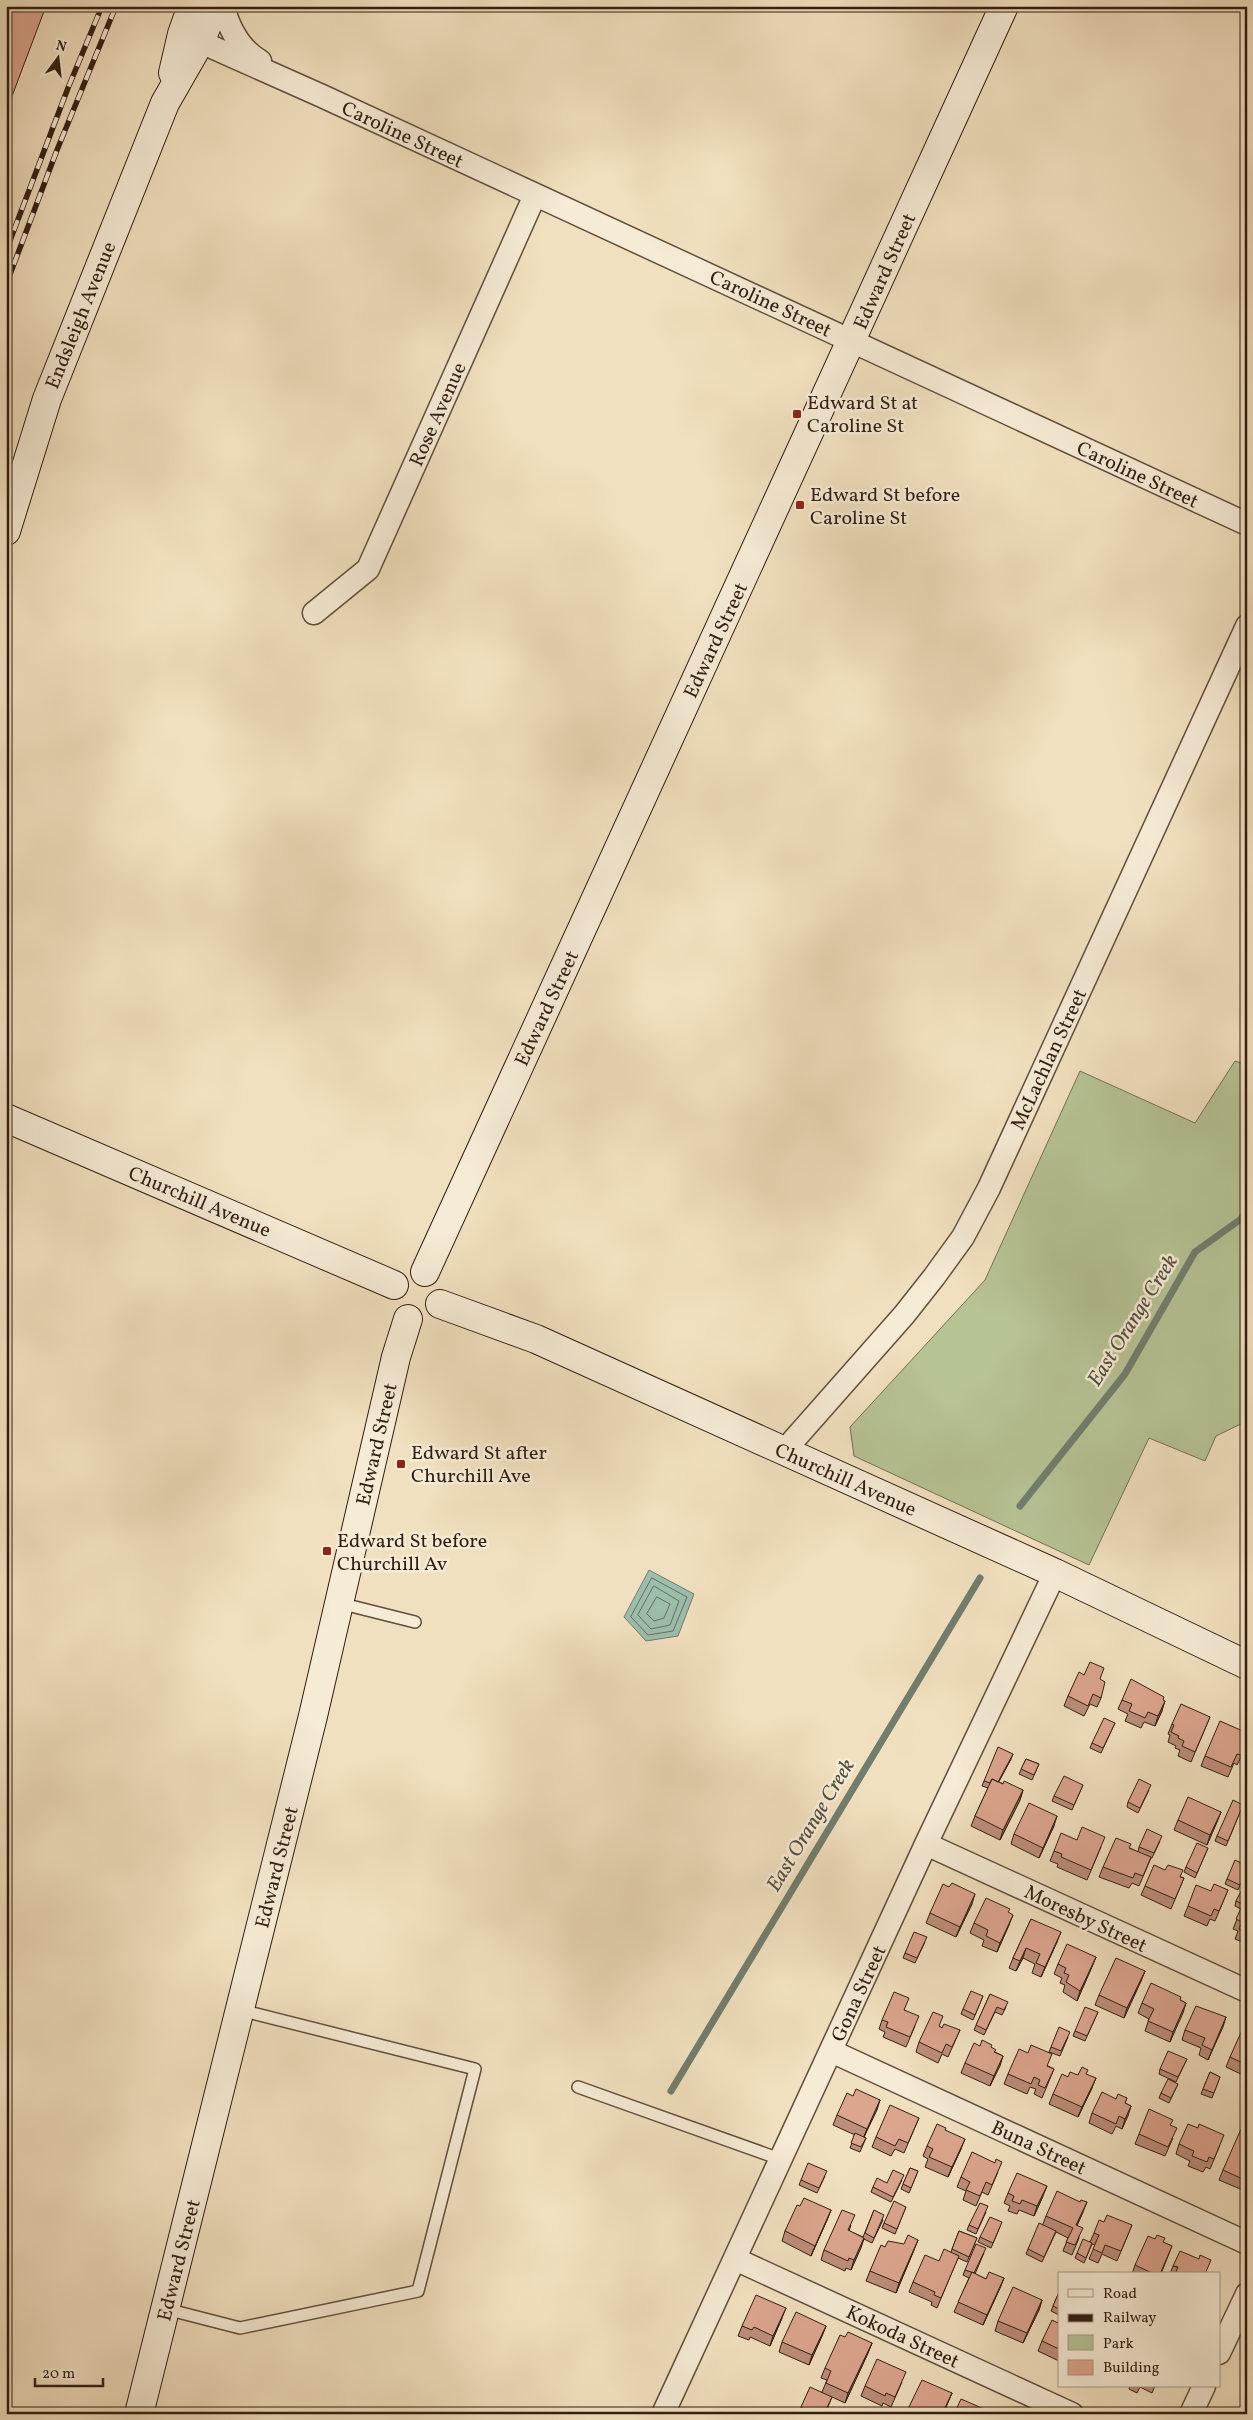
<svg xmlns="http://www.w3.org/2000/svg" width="1253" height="2420" font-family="Vollkorn,serif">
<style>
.green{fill:#b6c395;stroke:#747054}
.water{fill:#9cbeac;stroke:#717e6e}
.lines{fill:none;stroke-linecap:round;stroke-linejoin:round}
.shore{stroke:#666e5f;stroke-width:1}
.stream{stroke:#717e6e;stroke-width:7}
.lane-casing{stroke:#614e3d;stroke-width:14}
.street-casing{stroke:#614e3d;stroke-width:25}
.secondary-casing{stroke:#311e12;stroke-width:30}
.lane{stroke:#f6ebd5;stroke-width:11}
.street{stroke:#f6ebd5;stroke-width:22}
.secondary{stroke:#f6ebd5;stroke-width:28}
.rail-casing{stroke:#311e12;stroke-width:5.5}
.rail{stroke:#f6ebd5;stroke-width:4;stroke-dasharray:11;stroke-linecap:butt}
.wall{fill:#bd8e7a;stroke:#311e12}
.shaded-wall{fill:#9a7463;stroke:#311e12}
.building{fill:#dca58e;stroke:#311e12}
.poi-dot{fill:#8f2418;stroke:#f6ebd5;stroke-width:2}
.labels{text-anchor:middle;stroke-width:5;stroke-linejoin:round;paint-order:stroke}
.street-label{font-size:20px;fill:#311e12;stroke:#f6ebd5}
.poi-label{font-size:20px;fill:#311e12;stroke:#f6ebd5;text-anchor:start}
.water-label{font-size:21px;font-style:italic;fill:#514e40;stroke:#f6ebd5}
</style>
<rect width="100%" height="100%" fill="#f1e0bf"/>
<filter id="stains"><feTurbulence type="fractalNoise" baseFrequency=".004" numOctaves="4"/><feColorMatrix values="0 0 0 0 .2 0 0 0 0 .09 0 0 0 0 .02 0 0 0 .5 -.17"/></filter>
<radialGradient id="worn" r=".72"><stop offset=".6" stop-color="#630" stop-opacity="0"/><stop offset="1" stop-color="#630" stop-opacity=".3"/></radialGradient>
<path class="green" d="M1235 1061 1247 1065V1421L1216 1436 1205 1461 1149 1438 1089 1565 854 1456 850 1427 985 1280 1080 1071 1195 1123Z"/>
<path class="water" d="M649 1570 694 1594 678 1636 646 1641 624 1617Z"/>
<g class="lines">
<path class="shore" d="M652 1578 687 1597 673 1631 648 1635 631 1617Z
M654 1586 679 1601 670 1625 651 1629 638 1615Z
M657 1597 670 1604 664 1618 654 1621 647 1614Z"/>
<path class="stream" d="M1020 1506 1125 1374 1195 1252 1241 1219 1247 1210
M671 2091 980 1578"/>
<defs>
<path id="lane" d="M339 1603 415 1622
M578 2087 780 2159
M166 2309 240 2328 418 2291 475 2069 240 2010"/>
<path id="street" d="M223 6C229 29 239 49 260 61
M185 35 322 96 1247 524
M314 613 368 569 535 195
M784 1451 904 1315 934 1277 963 1237 989 1188 1247 626
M926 1844 1247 1991
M831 2051 1247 2243
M735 2259 1072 2414
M1219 2353 1247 2294
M663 2414 926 1844 1055 1573
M1191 2414 1204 2386"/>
<path id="secondary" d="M173 73 182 34 192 6
M6 531 47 399 165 103 200 42 215 6
M6 1118 394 1285
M425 1272 1004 6
M440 1304 536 1339 1055 1573 1247 1665
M139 2414 313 1716 396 1357 408 1319"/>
</defs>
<use href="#lane" class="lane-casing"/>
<use href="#street" class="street-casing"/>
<use href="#secondary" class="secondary-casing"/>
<use href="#lane" class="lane"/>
<use href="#street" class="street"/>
<use href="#secondary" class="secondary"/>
<defs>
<path id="rail" d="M6 251 68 88 102 6
M6 285 57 150 116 6"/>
</defs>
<use href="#rail" class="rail-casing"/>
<use href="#rail" class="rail"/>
</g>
<path class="wall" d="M1084 1675 1100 1679 1101 1698 1097 1707 1090 1704 1084 1716 1064 1706 1068 1696Z
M1122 1700 1163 1701 1162 1711 1155 1726 1144 1722 1141 1728 1125 1721 1128 1714 1118 1709Z
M1210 1717 1191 1762 1178 1756 1180 1750 1175 1748 1176 1746 1168 1742 1170 1735 1168 1734 1172 1724Z
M1115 1723 1101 1753 1090 1748 1092 1743Z
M1242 1741 1246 1743 1243 1753 1237 1765 1234 1763 1228 1777 1201 1766 1205 1756Z
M1011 1759 998 1782 1023 1790 1020 1800 1000 1840 971 1826 975 1816 988 1788 982 1786 984 1781Z
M1026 1759 1039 1764 1032 1780 1019 1774Z
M1083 1785 1072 1810 1052 1801 1054 1796Z
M1149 1790 1138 1813 1127 1807 1128 1802Z
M1243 1805 1226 1846 1215 1841 1217 1836Z
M1221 1812 1207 1845 1174 1830 1178 1820Z
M1054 1826 1039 1858 1011 1844 1014 1834Z
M1077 1840 1101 1847 1087 1880 1057 1867 1058 1864 1050 1861 1054 1851Z
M1160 1841 1152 1858H1151L1139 1886 1132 1883 1129 1888 1099 1877 1103 1867 1130 1848 1138 1852 1139 1847Z
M1208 1848 1195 1878 1184 1872 1186 1867Z
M1246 1871 1238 1890 1225 1884 1227 1879Z
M1181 1877 1184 1878 1171 1909 1141 1895 1145 1886Z
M1247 1882V1944L1235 1939 1238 1931 1233 1929 1241 1909 1235 1906 1236 1901Z
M1228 1890 1215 1921 1210 1919 1207 1926 1184 1916 1188 1906 1211 1891Z
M972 1904 956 1937 926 1923 930 1913Z
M1008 1913 1009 1925 997 1952 982 1946 984 1940 970 1933 974 1923Z
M1031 1919 1057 1942 1041 1977 1032 1973 1035 1964 1023 1958 1016 1971 1009 1968 1013 1958Z
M925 1942 915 1963 903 1958 905 1953Z
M1096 1957 1077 2001 1063 1992 1065 1985 1060 1983 1062 1978 1054 1974 1058 1964Z
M1145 1971 1141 1981 1124 2018 1095 2005 1099 1995Z
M990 1994 1006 2007 1002 2015 995 2012 984 2035 974 2030Z
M983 1996 973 2020 961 2014 963 2009Z
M1180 2000 1186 2003 1170 2042 1145 2031 1149 2019 1138 2013 1142 2003Z
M905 2010 915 2026 906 2047 883 2037 885 2032 879 2029 882 2020Z
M1098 2012 1085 2041 1073 2036 1075 2031Z
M1226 2017 1208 2060 1199 2055 1201 2048 1182 2040 1185 2030Z
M939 2026 942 2028 960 2030 948 2057 942 2054 938 2063 916 2052 919 2042Z
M1247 2030V2077L1226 2067 1230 2057Z
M1068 2037 1060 2056 1049 2052 1051 2047Z
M980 2046 991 2047 995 2052 1003 2056 990 2086 961 2073 965 2063Z
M1187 2059 1176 2082 1159 2074 1160 2069Z
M1048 2066 1054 2069 1042 2098 1034 2094 1036 2089 1030 2087 1027 2094 1004 2084 1008 2074Z
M1210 2072 1220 2077 1212 2098 1201 2094Z
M1086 2074 1092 2088 1078 2117 1049 2104 1053 2094 1068 2077Z
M1178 2084 1169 2103 1159 2098 1161 2093Z
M853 2096 880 2100 864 2137 866 2138 860 2152 850 2148 855 2135 833 2125 837 2115Z
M1127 2098 1125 2103 1131 2106 1122 2129 1116 2126 1112 2134 1089 2123 1092 2113 1116 2099Z
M919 2118 904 2153 895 2149 891 2156 872 2147 876 2137Z
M945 2130 961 2149 948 2177 925 2167 928 2159 923 2156 927 2146Z
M1247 2132V2187L1245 2191 1219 2180 1223 2170Z
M1139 2134 1173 2138 1165 2156 1135 2144Z
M1179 2144 1220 2145 1210 2169 1206 2167 1203 2172 1188 2166 1190 2161 1176 2154Z
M910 2168 918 2171 909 2193 901 2189Z
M998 2172 988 2195 982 2192 976 2206 963 2200 966 2191 957 2187 961 2177Z
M825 2176 817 2193 799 2185 801 2180Z
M902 2180 891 2202 871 2192 873 2187 887 2183Z
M1008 2193 1043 2196 1034 2216 1019 2210 1017 2214 1008 2211 1010 2206 1004 2203Z
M800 2206 831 2210 827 2220 811 2256 782 2241 785 2231Z
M906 2207 895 2234 882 2228 884 2223Z
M874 2210 883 2220 872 2243 864 2239 851 2270 846 2268 845 2271 821 2260 824 2250 851 2225 849 2231 863 2237Z
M986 2212 976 2234 967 2230 969 2225Z
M1083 2212 1077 2225 1079 2238 1072 2255 1063 2251 1068 2238 1056 2232 1042 2262 1026 2254 1028 2249 1043 2224 1046 2216Z
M1104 2222 1132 2225 1117 2261 1102 2254 1098 2263 1089 2259 1095 2245 1092 2244 1084 2263 1075 2258 1077 2253 1090 2242 1094 2233Z
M1000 2227 991 2248 978 2242 980 2237Z
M959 2231 977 2238 967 2262 958 2258 937 2308 931 2305 932 2302 909 2292 913 2282 951 2252Z
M1163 2242 1172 2246 1161 2274H1132L1135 2265Z
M885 2247 914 2250 896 2293 866 2281 870 2271Z
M984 2253 975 2274 986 2279 1004 2278 1000 2288 983 2325 954 2312 969 2278 963 2275 965 2270Z
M1173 2266 1205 2274H1170Z
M1059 2292V2315L1051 2311Z
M1042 2300 1039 2310 1023 2343 995 2331 998 2321Z
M782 2318 770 2346 750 2337 749 2340 738 2336 742 2326Z
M1059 2319V2361L1038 2351 1042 2341 1058 2323Z
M826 2326 822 2336 809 2365 779 2352 782 2342Z
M872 2343 868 2353 845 2403 832 2397 825 2414H802L799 2412 801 2407 822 2392 827 2380 821 2378 825 2368Z
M1247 2380V2390L1243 2389Z
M902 2382 891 2407 883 2403 882 2406 861 2396 865 2386Z
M1130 2386H1155L1152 2393 1140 2387 1137 2393 1129 2389Z
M952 2393 943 2414H907L908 2409Z"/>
<path class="shaded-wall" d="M1165 1701 1162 1711 1155 1726 1158 1716Z
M1013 1754 1011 1759 994 1791 995 1786Z
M1023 1790 1020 1800 1000 1840 1003 1830Z
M1221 1812 1217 1822 1207 1845 1210 1835Z
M1057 1816 1054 1826 1039 1858 1043 1848Z
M975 1894 972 1904 956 1937 960 1927Z
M1013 1915 1009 1925 997 1952 1000 1943Z
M1061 1932 1057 1942 1041 1977 1045 1967Z
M1026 1948 1023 1958 1016 1971 1020 1961Z
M1096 1957 1092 1967 1077 2001 1080 1991Z
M1145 1971 1141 1981 1124 2018 1127 2008Z
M1186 2003 1183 2013 1170 2042 1173 2032Z
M1226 2017 1223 2027 1208 2060 1212 2050Z
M1003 2056 1000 2066 990 2086 994 2076Z
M1096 2078 1092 2088 1078 2117 1082 2107Z
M880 2100 877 2110 863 2139 867 2129Z
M1131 2106 1128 2116 1122 2129 1125 2119Z
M965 2139 961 2149 948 2177 952 2167Z
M1047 2186 1043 2196 1034 2216 1037 2206Z
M1087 2202 1083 2212 1073 2235 1076 2225Z
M831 2210 827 2220 811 2256 815 2246Z
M864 2238 861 2248 851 2270 854 2260Z
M918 2240 914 2250 896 2293 899 2283Z
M1004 2278 1000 2288 983 2325 987 2315Z
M1042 2300 1039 2310 1023 2343 1027 2333Z
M786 2308 782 2318 770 2346 773 2336Z
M826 2326 822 2336 809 2365 812 2355Z
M872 2343 868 2353 845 2403 848 2393Z
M952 2393 943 2414H942Z"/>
<path class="building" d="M6 6H46L6 112Z
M1090 1662 1104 1668 1100 1679 1105 1682 1101 1698 1093 1694 1088 1706 1068 1696 1079 1672 1084 1675Z
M1131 1679 1164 1697 1163 1700 1165 1701 1158 1716 1148 1712 1145 1718 1129 1711 1132 1704 1122 1700Z
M1181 1704 1210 1717 1195 1752 1182 1746 1184 1741 1178 1738 1179 1736 1171 1732 1174 1725 1172 1724Z
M1104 1718 1115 1723 1103 1748 1092 1743Z
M1220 1721 1245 1732 1241 1740 1246 1743 1241 1755 1237 1754 1231 1767 1205 1756Z
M998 1747 1013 1754 998 1782 992 1779 990 1783 984 1781Z
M1026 1759 1039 1764 1034 1775 1021 1769Z
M1064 1776 1083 1785 1074 1805 1054 1796Z
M992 1779 1003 1784 1004 1781 1023 1790 1003 1830 975 1816Z
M1139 1779 1151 1785 1140 1808 1128 1802Z
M1188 1797 1221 1812 1210 1835 1178 1820Z
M1233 1800 1243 1805 1228 1841 1217 1836Z
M1029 1803 1057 1816 1043 1848 1014 1834Z
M1082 1827 1105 1837 1091 1870 1061 1857 1062 1854 1054 1851 1061 1833 1077 1840Z
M1147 1829 1162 1836 1154 1853 1139 1847Z
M1116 1838 1131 1844 1129 1848 1151 1857 1143 1876 1135 1873 1133 1878 1103 1867Z
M1197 1843 1208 1848 1197 1873 1186 1867Z
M1235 1860 1247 1866V1869L1240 1885 1227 1879Z
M1154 1865 1165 1870 1168 1865 1183 1870 1180 1877 1184 1878 1175 1899 1145 1886Z
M1246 1882H1247V1906L1236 1901Z
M952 1883 975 1894 960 1927 930 1913 943 1884 949 1887Z
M1214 1884 1228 1890 1219 1911 1214 1909 1211 1916 1188 1906 1196 1885 1211 1891Z
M986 1898 1010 1909 1008 1912 1013 1915 1000 1943 986 1936 988 1930 974 1923Z
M1242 1906 1247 1908V1933L1239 1929 1242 1922 1236 1919Z
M1031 1919 1061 1932 1045 1967 1036 1963 1040 1954 1026 1948 1020 1961 1013 1958Z
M914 1932 927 1937 917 1958 905 1953Z
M1067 1944 1096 1957 1080 1991 1066 1982 1069 1975 1064 1973 1066 1968 1058 1964Z
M1116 1958 1145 1971 1127 2008 1099 1995Z
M1151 1983 1181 1997 1180 2000 1186 2003 1173 2032 1148 2021 1154 2009 1142 2003Z
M971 1991 983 1996 975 2015 963 2009Z
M894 1992 909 1998 904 2010 919 2016 910 2037 886 2027 888 2022 882 2020Z
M990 1994 1008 2002 1004 2010 997 2007 986 2030 976 2025Z
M1196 2006 1226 2017 1212 2050 1202 2045 1205 2038 1185 2030Z
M1085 2007 1098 2012 1087 2036 1075 2031Z
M933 2012 943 2016 939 2026 942 2028 944 2024 960 2030 952 2047 946 2044 942 2053 919 2042Z
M1059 2027 1070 2032 1061 2051 1051 2047Z
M1243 2028 1247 2030V2065L1230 2057Z
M982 2040 992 2045 991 2047 996 2050 994 2052 1003 2056 994 2076 965 2063 974 2043 980 2046Z
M1031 2045 1052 2054 1047 2066 1054 2069 1045 2088 1038 2085 1040 2080 1034 2077 1031 2084 1008 2074 1019 2049 1028 2053Z
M1168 2051 1187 2059 1178 2077 1160 2069Z
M1082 2067 1088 2070 1086 2074 1096 2078 1082 2107 1053 2094 1062 2074 1068 2077 1070 2072 1078 2075Z
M1210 2072 1220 2077 1214 2093 1203 2089Z
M1168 2079 1178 2084 1171 2098 1161 2093Z
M856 2089 880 2100 867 2129 837 2115 847 2093 853 2096Z
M1102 2092 1116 2099 1118 2094 1127 2098 1125 2103 1131 2106 1125 2119 1119 2116 1116 2124 1092 2113Z
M890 2105 919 2118 908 2143 899 2139 895 2146 876 2137Z
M1149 2109 1173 2120 1170 2125 1177 2128 1168 2147 1139 2134Z
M937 2124 946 2128 945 2130 965 2139 952 2167 929 2157 933 2149 927 2146Z
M1188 2124 1198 2128 1199 2124 1224 2135 1214 2159 1209 2157 1207 2162 1192 2156 1194 2151 1179 2144Z
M1241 2129 1247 2132V2181L1223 2170Z
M855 2133 866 2138 861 2147 851 2143Z
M972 2152 995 2163 996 2159 1002 2162 992 2185 986 2182 980 2196 966 2190 970 2182 961 2177Z
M808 2163 827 2171 819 2188 801 2180Z
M910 2168 918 2171 911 2188 903 2184Z
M893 2170 904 2175 893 2197 873 2187 877 2178 887 2183Z
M1017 2173 1047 2186 1037 2206 1022 2200 1020 2204 1012 2201 1014 2196 1008 2193Z
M1057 2191 1080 2202 1081 2200 1087 2202 1076 2225 1083 2228 1075 2245 1066 2242 1073 2228 1046 2216Z
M804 2198 831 2210 815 2246 785 2231 797 2205 800 2206Z
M894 2201 906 2207 897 2229 884 2223Z
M980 2203 988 2206 978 2229 969 2225Z
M842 2210 855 2215 848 2230 864 2238 854 2260 849 2258 848 2261 824 2250Z
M874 2210 884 2215 874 2238 865 2233Z
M1107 2215 1132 2225 1121 2251 1105 2245 1102 2253 1093 2249 1099 2235 1094 2233 1099 2220 1104 2222Z
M990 2217 1002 2222 993 2243 980 2237Z
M1039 2223 1056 2231 1044 2257 1028 2249Z
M959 2231 977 2238 969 2257 952 2249Z
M908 2235 918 2240 899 2283 870 2271 881 2245 885 2247 888 2241 904 2244Z
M1157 2235 1165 2238 1163 2242 1172 2246 1160 2274H1154L1135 2265 1148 2236 1155 2239Z
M1083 2239 1092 2243 1086 2258 1077 2253Z
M976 2244 986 2248 974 2273 965 2270Z
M944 2249 959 2256 941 2298 934 2295 935 2292 913 2282 925 2255 939 2261Z
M1180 2251 1199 2259 1200 2255 1211 2260 1205 2274H1175L1178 2267 1173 2266Z
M972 2272 986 2279 989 2272 1004 2278 987 2315 958 2302Z
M1013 2287 1042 2300 1027 2333 998 2321Z
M1059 2292V2309L1053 2306Z
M756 2295 786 2308 773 2336 754 2327 752 2330 742 2326Z
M796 2312 826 2326 812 2355 782 2342Z
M1059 2319V2349L1042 2341 1052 2320 1058 2323Z
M848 2332 872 2343 848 2393 826 2383 831 2371 825 2368 840 2335 845 2337Z
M877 2359 906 2372 895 2397 886 2393 885 2396 865 2386Z
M922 2380 952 2393 942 2414H918L908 2409Z
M810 2387 832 2397 824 2414H815L801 2407Z
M961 2399 984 2409 982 2414H954Z
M708 2409 718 2414H706Z"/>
<g class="poi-dot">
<rect x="792" y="409" width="10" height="10" rx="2.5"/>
<rect x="795" y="500" width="10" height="10" rx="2.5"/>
<rect x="396" y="1459" width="10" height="10" rx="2.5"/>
<rect x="322" y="1546" width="10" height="10" rx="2.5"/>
</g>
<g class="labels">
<g class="street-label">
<text transform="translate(403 134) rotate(25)" y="7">Caroline Street</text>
<text transform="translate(884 271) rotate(-66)" y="7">Edward Street</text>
<text transform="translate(771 303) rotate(25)" y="7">Caroline Street</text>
<text transform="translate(80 315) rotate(-68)" y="7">Endsleigh Avenue</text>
<text transform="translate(437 414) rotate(-66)" y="7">Rose Avenue</text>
<text transform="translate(1138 474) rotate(25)" y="7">Caroline Street</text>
<text transform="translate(715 640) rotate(-65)" y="7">Edward Street</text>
<text transform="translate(546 1008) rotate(-65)" y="7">Edward Street</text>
<text transform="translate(1048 1059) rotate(-65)" y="7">McLachlan Street</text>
<text transform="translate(200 1201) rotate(23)" y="7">Churchill Avenue</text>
<text transform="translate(376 1444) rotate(-77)" y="7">Edward Street</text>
<text transform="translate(846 1479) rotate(24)" y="7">Churchill Avenue</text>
<text transform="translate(276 1867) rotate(-76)" y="7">Edward Street</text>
<text transform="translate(1086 1918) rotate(25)" y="7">Moresby Street</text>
<text transform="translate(858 1993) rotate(-65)" y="7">Gona Street</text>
<text transform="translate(1039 2147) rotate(25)" y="7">Buna Street</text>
<text transform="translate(178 2260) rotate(-76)" y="7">Edward Street</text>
<text transform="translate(903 2336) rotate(25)" y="7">Kokoda Street</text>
</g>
<g class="poi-label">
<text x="807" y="409">Edward St at<tspan x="807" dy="23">Caroline St</tspan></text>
<text x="810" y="501">Edward St before<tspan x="810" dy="23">Caroline St</tspan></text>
<text x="411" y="1459">Edward St after<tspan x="411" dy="23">Churchill Ave</tspan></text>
<text x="337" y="1547">Edward St before<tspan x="337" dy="23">Churchill Av</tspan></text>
</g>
<g class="water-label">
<text transform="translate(1132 1320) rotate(-58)" y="7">East Orange Creek</text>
<text transform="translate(810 1825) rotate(-59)" y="7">East Orange Creek</text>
</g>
</g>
<rect width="1253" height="2420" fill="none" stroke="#f1e0bf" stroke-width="25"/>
<rect x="8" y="8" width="1238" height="2405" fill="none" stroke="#311e12" stroke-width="2.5"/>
<rect x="12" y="12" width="1228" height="2395" fill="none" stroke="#311e12"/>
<rect x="1058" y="2272" width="162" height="115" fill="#f6ebd5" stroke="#a79987"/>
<rect x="1068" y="2289" width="25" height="8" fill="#f6ebd5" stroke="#a79987"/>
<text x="1103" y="2298" font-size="15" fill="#311e12">Road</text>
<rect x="1068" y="2314" width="25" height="8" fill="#311e12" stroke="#a79987"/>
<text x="1103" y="2322" font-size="15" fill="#311e12">Railway</text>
<rect x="1068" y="2335" width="25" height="15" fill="#b6c395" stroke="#a79987"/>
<text x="1103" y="2348" font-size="15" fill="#311e12">Park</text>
<rect x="1068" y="2360" width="25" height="15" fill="#dca58e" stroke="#a79987"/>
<text x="1103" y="2372" font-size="15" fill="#311e12">Building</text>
<g transform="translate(58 58) rotate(15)" stroke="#f6ebd5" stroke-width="4" paint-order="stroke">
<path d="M0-4L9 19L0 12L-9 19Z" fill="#311e12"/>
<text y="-8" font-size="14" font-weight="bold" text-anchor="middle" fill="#311e12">N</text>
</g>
<path d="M35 2378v8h68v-8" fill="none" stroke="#311e12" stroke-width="2.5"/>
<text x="42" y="2378" font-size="15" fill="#311e12" stroke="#f6ebd5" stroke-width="4" paint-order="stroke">20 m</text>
<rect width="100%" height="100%" filter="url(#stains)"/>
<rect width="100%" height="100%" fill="url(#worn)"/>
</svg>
